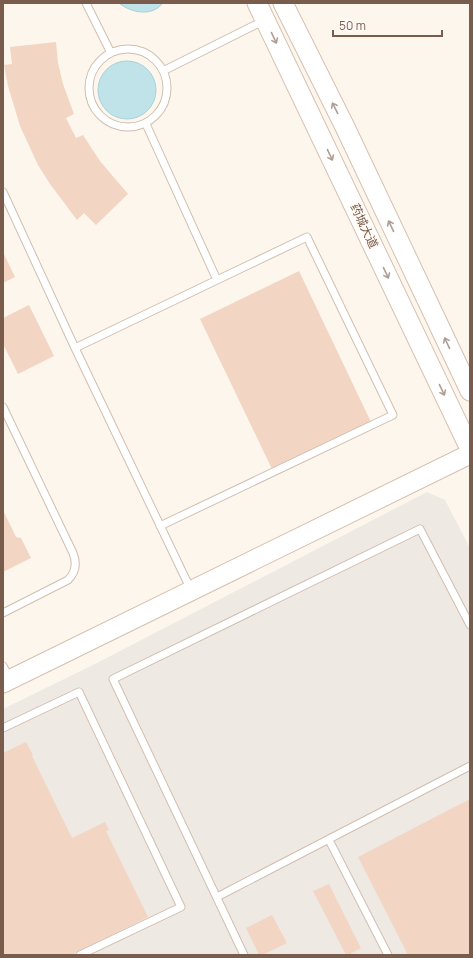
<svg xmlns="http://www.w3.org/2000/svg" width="473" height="958" font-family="Manrope,'Noto Sans SC',sans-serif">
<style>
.industrial{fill:#efe9e4}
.water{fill:#bfe3e8;stroke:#a5d3da}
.building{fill:#f3d5c3}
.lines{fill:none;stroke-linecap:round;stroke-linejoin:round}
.lane-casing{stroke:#d1beb0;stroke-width:9}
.secondary-casing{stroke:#d6c0b0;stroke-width:21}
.lane{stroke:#fff;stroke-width:7}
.secondary{stroke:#fff;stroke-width:19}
.oneway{stroke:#af9d94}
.labels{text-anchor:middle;stroke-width:3.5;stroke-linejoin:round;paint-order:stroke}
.street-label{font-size:12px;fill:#7a5c4d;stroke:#fffaf3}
</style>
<rect width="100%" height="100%" fill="#fdf6ec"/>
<path class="industrial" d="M427 492 445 500 470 548V955H3V709L95 664Z"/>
<path class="water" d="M119 3H163C152 17 131 13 119 3Z
M98 90a29 29 0 1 1 58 0a29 29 0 1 1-58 0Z"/>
<path class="building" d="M56 42 58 63 63 84 74 114 66 118 76 138 83 135 100 161 128 194 96 225 84 213 77 220 50 184 38 165 20 126 8 86 4 65 12 64 10 47Z
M3 252 15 277 3 283Z
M299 271 371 422 319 447 318 446 312 449V450L272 469 200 319Z
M29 305 54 356 18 374 3 344V318Z
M3 510 16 537 21 538 31 558 3 572Z
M26 742 33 755 32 756 72 838 105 822 109 830 106 831 148 917 71 955H3V753Z
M470 799V955H408L358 857Z
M329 884 361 948 348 955H346L313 891Z
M272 915 287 943 263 955H259L246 928Z"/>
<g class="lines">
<defs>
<path id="lane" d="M86 3 111 53
M89 88a39 39 0 1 1 78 0a39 39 0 1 1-78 0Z
M163 71 265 20
M3 192 75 348 217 280 146 124
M75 348 191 590
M3 407 73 553C77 563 76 572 68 580L3 613
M160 526 393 415 307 237 217 280
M3 666 10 679
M3 728 79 692 181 907 80 955
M329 840 388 955
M217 897 470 766
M244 955 113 679 420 529 470 625"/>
<path id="secondary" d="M257 3 470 449
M283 3 344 125 470 391
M3 683 470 454"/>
</defs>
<use href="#lane" class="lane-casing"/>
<use href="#secondary" class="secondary-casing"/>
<use href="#lane" class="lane"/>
<use href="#secondary" class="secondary"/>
</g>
<defs><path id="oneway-shaft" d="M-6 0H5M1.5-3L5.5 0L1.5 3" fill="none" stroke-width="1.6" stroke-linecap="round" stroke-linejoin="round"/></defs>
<g class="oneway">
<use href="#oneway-shaft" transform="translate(274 38) rotate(65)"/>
<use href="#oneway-shaft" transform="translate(335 108) rotate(-117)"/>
<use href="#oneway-shaft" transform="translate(330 155) rotate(65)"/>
<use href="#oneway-shaft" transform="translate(391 226) rotate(-115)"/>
<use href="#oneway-shaft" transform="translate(386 273) rotate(65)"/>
<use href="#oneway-shaft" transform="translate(447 343) rotate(-115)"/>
<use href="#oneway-shaft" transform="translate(442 390) rotate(65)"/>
</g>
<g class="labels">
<g class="street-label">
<text transform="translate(364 226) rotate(65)" y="4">药城大道</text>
</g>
</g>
<rect width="473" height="958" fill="none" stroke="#7a5c4d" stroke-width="8"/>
<path d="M333 30v6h109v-6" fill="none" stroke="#7a5c4d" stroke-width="2"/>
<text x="339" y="30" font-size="12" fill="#7a5c4d" stroke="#fffaf3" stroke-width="3" paint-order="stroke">50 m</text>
</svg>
